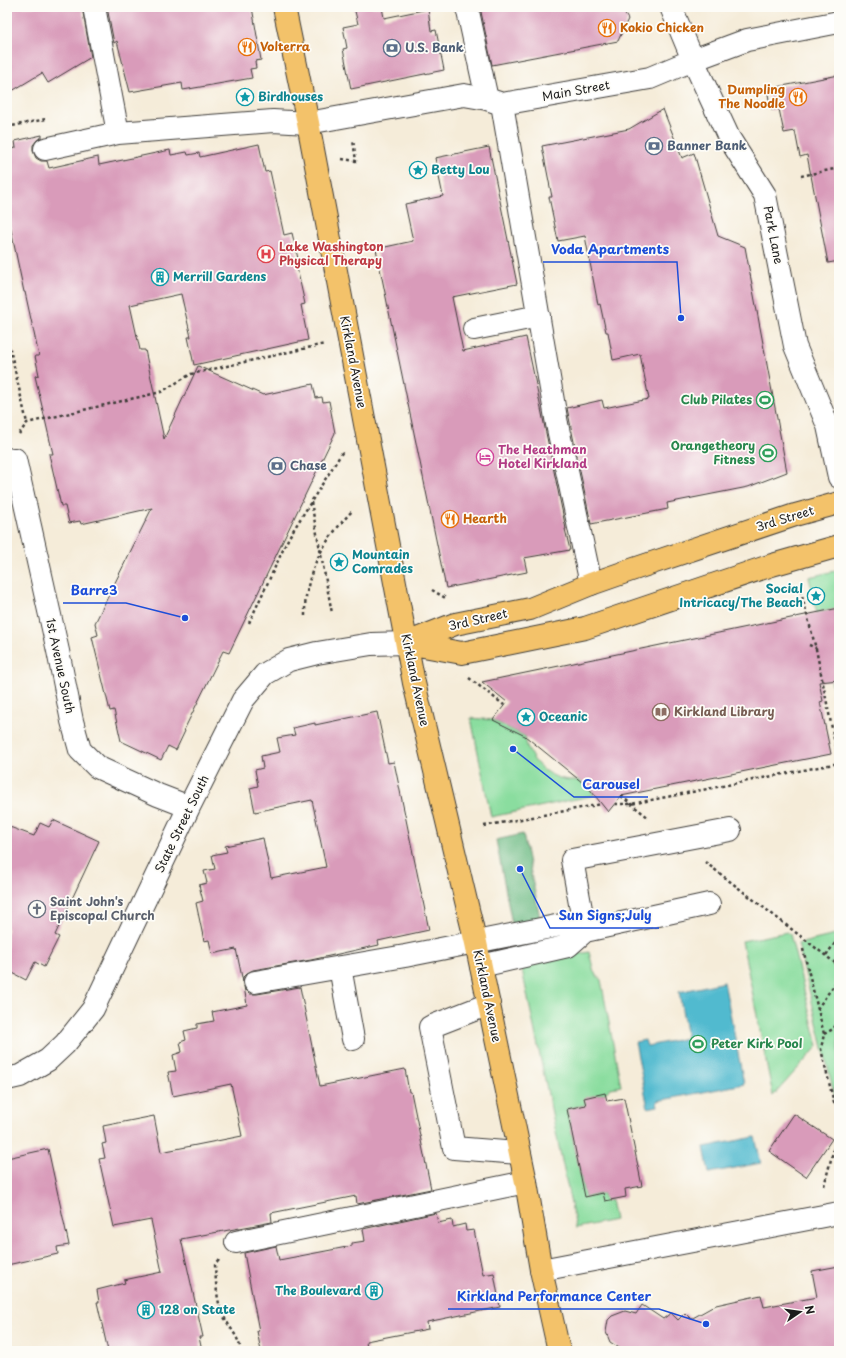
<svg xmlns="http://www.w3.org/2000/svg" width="846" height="1358" font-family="'Playpen Sans',sans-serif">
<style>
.green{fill:#8add9f;stroke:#537c5e}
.forest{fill:#6fbc86;stroke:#466c51}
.water{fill:#51bacf;stroke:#366b76}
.building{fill:#d99bba}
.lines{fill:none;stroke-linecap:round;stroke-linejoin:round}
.minor-casing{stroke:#3d3b38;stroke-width:24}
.major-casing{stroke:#3d3b38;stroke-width:24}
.path{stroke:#3d3b38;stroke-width:2.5;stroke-dasharray:3 3;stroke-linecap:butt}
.minor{stroke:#fff;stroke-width:22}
.major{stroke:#f3c26a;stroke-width:22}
.labels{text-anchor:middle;stroke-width:3.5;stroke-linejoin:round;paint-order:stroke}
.food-label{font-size:12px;font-weight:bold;fill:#c56008;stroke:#fdfcf7;text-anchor:start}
.service-label{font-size:12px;font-weight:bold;fill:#4e5e75;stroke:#fdfcf7;text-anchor:start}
.street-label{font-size:12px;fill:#1c1c1c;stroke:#fdfcf7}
.culture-label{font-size:12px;font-weight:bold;fill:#0d838f;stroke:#fdfcf7;text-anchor:start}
.health-label{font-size:12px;font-weight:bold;fill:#be3a42;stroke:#fdfcf7;text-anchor:start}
.leisure-label{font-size:12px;font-weight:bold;fill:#27864d;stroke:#fdfcf7;text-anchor:end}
.hotel-label{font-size:12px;font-weight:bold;fill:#b23c85;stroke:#fdfcf7;text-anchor:start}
.education-label{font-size:12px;font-weight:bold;fill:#785e54;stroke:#fdfcf7;text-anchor:start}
.worship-label{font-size:12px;font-weight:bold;fill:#5b616d;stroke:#fdfcf7;text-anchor:start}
.leader{fill:none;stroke:#1d4ed8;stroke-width:1.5}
.callout-dot{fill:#1d4ed8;stroke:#fdfcf7;stroke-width:1.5}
.callout-label{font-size:13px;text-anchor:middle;font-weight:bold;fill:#1d4ed8;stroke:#fdfcf7;stroke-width:3.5;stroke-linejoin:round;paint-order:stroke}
</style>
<rect width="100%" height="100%" fill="#fdfcf7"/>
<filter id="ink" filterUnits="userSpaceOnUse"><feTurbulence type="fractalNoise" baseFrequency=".025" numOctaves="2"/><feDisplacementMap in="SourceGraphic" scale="8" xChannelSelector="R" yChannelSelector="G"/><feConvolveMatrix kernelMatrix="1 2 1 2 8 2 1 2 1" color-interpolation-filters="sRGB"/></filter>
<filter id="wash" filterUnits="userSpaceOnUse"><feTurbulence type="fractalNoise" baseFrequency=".012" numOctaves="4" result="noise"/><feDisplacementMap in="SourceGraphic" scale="16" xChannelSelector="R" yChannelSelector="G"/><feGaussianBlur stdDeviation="0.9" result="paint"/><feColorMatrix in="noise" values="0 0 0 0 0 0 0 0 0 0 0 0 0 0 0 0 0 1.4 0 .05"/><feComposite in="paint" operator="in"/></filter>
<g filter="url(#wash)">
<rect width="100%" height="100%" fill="#f5ecd9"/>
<path class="green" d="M839 570V718L809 577Z
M471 718 493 720 525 736C528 764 553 783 580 780L595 795 491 817Z
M787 932 790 934 818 1046 773 1096 742 941Z
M839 934V1114L798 944Z
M589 952 594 972 601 980 621 1086 611 1088 605 1093 585 1098 586 1105 567 1109 585 1197 603 1193 605 1201 611 1200 615 1220 576 1228 521 965Z"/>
<path class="forest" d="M523 834 540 918 512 924 496 840Z"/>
<path class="water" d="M724 982 744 1084 657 1101 658 1106 648 1108 635 1042 645 1040 647 1046 687 1038 679 992Z
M755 1137 761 1163 709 1173 704 1147Z"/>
<g id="blocks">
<path class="building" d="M7 7H82L91 57 48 83 42 73 7 94Z
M107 7H252L261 60 255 61 256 68 250 69 252 78 183 90 182 83 130 92 117 41 114 43Z
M354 7H382L384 18 428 9 431 31 436 30 444 70 351 89 343 49 347 48 343 27 358 24Z
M480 7H620L628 19 618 41 492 65Z
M839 75V261L828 263 807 155 800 157 795 131 784 133 779 109 771 110 767 89Z
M663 109 682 158 694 153 718 236 745 247 787 472 748 487 667 503 668 509 591 524 567 408 602 400 604 408 649 399 640 354 613 360 608 332H606L600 304 598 305 585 236 558 241 549 197H552L542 146 629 129Z
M42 135V137L37 140 33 145V151L36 158 41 161H47L49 168 98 157 99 165 170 150 171 155 187 152 188 155 199 153 200 157 259 144 265 172 270 171 284 235 292 233 300 267 297 268 305 304 301 305 308 340 194 365 188 337H191L181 294 130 305 140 350H145L164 439 198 366 263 395 313 384 316 398 322 397 323 402 329 401 335 433 229 653 223 651 184 730 185 731 176 750 168 746 161 760 121 741 114 710 110 711 92 637 98 635 95 623 152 508 81 524 80 521 69 523 65 506H61L49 454H53L35 376 39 375 35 356H39L25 292H24L7 211V150L16 148 15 141Z
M489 147 517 284 452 297 463 351 526 337 566 529H565L570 550 524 558 527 572 446 588 376 249 413 241 405 204 443 196 435 158Z
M839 608V680L819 682 823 701 820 702 831 754 621 796 608 812 588 787 525 736 493 720 507 702 482 682Z
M377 712 388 763 394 762 429 930 378 941 379 945 311 960 253 970 247 973 243 977V982L236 949 212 954 209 940 204 941 196 903 203 901 199 885 207 883 204 871 215 869 212 855 227 852 225 846 263 838 271 878 326 867 312 800 255 812 250 788 258 786 255 770 263 768 261 756 280 752 277 738 295 735 293 728 315 723V725Z
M53 820 99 841 55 935 59 937 44 967 35 962 26 980 7 970V826L34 836 40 823 49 827Z
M244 986 246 990 250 994H257L300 987 320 1086 405 1069 409 1092H411L431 1189 357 1204 356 1196 271 1213 272 1222 181 1239 203 1337H199L202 1351H108L97 1302H99L97 1290 125 1283 124 1280 162 1272 151 1220 114 1227 99 1159 105 1158 102 1144 106 1143 103 1126 154 1116 161 1152 242 1136 231 1084 173 1096 168 1072 176 1071 173 1055 182 1052 180 1042 186 1040 184 1031 197 1028V1024L214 1021 212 1012 247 1005Z
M605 1093 607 1101 624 1098 642 1186 625 1189 626 1197 605 1201 603 1193 585 1197 567 1109 586 1105 584 1098Z
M794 1114 832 1139 806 1177 769 1151Z
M48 1149 69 1245 57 1247 58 1254 7 1265V1158Z
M436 1213 438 1223 452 1220 453 1227 465 1224 466 1231 474 1230 483 1275 494 1273 500 1307 427 1322 428 1329 366 1341 367 1351H261L257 1331H259L244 1253 276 1246 279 1260 352 1246V1243L365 1241 363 1229Z
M839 1266V1351H624L610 1342 606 1332 608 1320 612 1316 625 1311 636 1314 642 1305 663 1319 671 1313 678 1320 685 1313 691 1319 716 1305 761 1295 764 1307 817 1297 812 1271Z"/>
</g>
</g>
<g filter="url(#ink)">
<use href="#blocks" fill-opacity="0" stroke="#3d3b38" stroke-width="1"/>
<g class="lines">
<defs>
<path id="minor" d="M94 7 118 133 273 121 308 123 464 95 487 99 502 104 650 78 693 60 747 40 839 22
M467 7 487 99
M671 7 693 60 729 138 765 195 795 346 828 426 839 477
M502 104 557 424 591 584
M45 149 118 133
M474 329 539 316
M7 460 15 459 58 651 72 721 80 750 97 767 158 795 189 807
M585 931 572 860 730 830
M481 966 568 946 585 931
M340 967 353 1039
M255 982 405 956 561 925 585 931 709 904
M489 1004 430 1027 454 1148 519 1153
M7 1079 20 1076 48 1060 65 1044 93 1009 189 807 243 700 265 674 289 660 317 653 371 644 407 643
M236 1242 526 1182
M541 1270 839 1213"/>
<path id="major" d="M284 7 308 123 414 683 476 943 526 1182 541 1270 559 1351
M407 643 455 624 530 609 591 584 634 569 795 515 839 503
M407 643 462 653 585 628 772 565 839 546"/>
</defs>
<use href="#minor" class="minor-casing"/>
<use href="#major" class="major-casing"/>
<path class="path" d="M7 127 46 119
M342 159 356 161 353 140
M801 176 839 168
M7 336 27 423
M19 434 27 423 161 392 191 374 325 344
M311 502 332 613
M432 590 447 599
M305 616C305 608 305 600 307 592 312 559 331 533 353 510
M249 623 289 537 343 451
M809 645 816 648
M469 678 504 705
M621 796 649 818
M615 804H631L839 763 816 649 799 584
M484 826 602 804
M705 862 839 966
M803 949 824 1034 821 1049 834 1103 839 1102
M826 955 839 938
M817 1009 839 978
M824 1034 833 1029 839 1021
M824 1186 839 1129
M219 1260 215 1265C216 1281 216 1300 223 1315 229 1327 239 1337 241 1351"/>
<use href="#minor" class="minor"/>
<use href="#major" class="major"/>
</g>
</g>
<defs>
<symbol id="restaurant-ring" viewBox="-11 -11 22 22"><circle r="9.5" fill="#fdfcf7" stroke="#e8710a" stroke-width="1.5"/><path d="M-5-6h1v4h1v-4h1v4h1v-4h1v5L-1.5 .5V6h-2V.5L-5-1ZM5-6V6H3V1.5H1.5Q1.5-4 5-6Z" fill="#e8710a"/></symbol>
<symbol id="bank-ring" viewBox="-11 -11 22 22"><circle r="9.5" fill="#fdfcf7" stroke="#5c6f8a" stroke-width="1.5"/><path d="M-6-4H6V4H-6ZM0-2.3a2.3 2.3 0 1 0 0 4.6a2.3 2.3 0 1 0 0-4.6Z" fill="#5c6f8a"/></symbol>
<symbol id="sight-ring" viewBox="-11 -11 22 22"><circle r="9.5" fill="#fdfcf7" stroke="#0f9aa8" stroke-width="1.5"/><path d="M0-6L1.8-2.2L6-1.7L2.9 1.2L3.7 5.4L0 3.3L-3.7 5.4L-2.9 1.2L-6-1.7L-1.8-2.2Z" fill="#0f9aa8"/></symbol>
<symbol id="hospital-ring" viewBox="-11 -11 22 22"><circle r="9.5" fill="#fdfcf7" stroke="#e0444e" stroke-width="1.5"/><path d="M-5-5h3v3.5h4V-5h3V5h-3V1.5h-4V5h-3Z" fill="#e0444e"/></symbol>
<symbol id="building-ring" viewBox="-11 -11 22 22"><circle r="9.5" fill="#fdfcf7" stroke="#0f9aa8" stroke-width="1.5"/><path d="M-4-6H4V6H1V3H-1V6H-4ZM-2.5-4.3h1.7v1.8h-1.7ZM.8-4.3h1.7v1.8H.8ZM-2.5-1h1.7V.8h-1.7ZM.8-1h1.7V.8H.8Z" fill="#0f9aa8"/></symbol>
<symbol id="stadium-ring" viewBox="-11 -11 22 22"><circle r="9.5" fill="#fdfcf7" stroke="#2e9e5b" stroke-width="1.5"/><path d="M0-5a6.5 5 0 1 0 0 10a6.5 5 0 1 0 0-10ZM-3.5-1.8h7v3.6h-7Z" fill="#2e9e5b"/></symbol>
<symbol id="hotel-ring" viewBox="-11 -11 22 22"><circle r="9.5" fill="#fdfcf7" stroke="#d1479c" stroke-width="1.5"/><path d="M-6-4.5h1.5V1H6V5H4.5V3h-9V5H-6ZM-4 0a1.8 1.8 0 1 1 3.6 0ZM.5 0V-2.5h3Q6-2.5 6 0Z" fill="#d1479c"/></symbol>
<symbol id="library-ring" viewBox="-11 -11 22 22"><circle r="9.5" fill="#fdfcf7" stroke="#8d6e63" stroke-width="1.5"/><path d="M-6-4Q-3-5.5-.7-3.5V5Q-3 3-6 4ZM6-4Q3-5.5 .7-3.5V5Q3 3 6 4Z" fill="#8d6e63"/></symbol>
<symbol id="church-ring" viewBox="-11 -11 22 22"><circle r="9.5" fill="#fdfcf7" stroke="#6b7280" stroke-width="1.5"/><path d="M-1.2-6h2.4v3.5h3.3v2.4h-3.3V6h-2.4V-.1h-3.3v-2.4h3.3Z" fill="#6b7280"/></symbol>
</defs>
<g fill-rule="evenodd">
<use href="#restaurant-ring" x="597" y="18" width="20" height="20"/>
<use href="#restaurant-ring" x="237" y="37" width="20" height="20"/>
<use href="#bank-ring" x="382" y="38" width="20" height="20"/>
<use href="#sight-ring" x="235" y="87" width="20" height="20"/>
<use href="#restaurant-ring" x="788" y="87" width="20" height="20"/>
<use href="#bank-ring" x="644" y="136" width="20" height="20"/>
<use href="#sight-ring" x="408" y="160" width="20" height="20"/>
<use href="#hospital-ring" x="256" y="244" width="20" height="20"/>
<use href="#building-ring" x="150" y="267" width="20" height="20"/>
<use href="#stadium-ring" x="755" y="390" width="20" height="20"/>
<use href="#stadium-ring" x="758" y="443" width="20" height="20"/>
<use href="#hotel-ring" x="475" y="447" width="20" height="20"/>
<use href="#bank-ring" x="267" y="456" width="20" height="20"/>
<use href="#restaurant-ring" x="440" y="509" width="20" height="20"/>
<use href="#sight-ring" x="329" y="552" width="20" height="20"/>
<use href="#sight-ring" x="806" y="586" width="20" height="20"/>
<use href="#library-ring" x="651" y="702" width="20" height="20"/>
<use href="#sight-ring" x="516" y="707" width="20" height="20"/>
<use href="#church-ring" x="27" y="899" width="20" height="20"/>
<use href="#stadium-ring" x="688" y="1034" width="20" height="20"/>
<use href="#building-ring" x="364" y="1281" width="20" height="20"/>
<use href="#building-ring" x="136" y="1300" width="20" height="20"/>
</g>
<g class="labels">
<g class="food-label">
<text x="620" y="32">Kokio Chicken</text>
<text x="260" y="51">Volterra</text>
<text x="785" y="94" text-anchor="end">Dumpling<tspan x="785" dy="14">The Noodle</tspan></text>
<text x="463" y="523">Hearth</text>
</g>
<g class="service-label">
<text x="405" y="52">U.S. Bank</text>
<text x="667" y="150">Banner Bank</text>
<text x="290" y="470">Chase</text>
</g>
<g class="street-label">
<text transform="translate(576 91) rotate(-10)" y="4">Main Street</text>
<text transform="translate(773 235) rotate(79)" y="4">Park Lane</text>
<text transform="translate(353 362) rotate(79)" y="4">Kirkland Avenue</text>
<text transform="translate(785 519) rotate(-17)" y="4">3rd Street</text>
<text transform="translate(478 620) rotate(-13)" y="4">3rd Street</text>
<text transform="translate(60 666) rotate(78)" y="4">1st Avenue South</text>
<text transform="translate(415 680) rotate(78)" y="4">Kirkland Avenue</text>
<text transform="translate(182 824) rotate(-64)" y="4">State Street South</text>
<text transform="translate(487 996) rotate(78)" y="4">Kirkland Avenue</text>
</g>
<g class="culture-label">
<text x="258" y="101">Birdhouses</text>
<text x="431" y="174">Betty Lou</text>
<text x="173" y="281">Merrill Gardens</text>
<text x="352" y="559">Mountain<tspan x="352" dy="14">Comrades</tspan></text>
<text x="803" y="593" text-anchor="end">Social<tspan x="803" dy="14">Intricacy/The Beach</tspan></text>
<text x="539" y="721">Oceanic</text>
<text x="361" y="1295" text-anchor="end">The Boulevard</text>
<text x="159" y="1314">128 on State</text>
</g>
<g class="health-label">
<text x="279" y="251">Lake Washington<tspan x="279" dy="14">Physical Therapy</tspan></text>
</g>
<g class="leisure-label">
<text x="752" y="404">Club Pilates</text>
<text x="755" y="450">Orangetheory<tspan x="755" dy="14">Fitness</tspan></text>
<text x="711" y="1048" text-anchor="start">Peter Kirk Pool</text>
</g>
<g class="hotel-label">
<text x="498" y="454">The Heathman<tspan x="498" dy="14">Hotel Kirkland</tspan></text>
</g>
<g class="education-label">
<text x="674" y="716">Kirkland Library</text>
</g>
<g class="worship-label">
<text x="50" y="906">Saint John's<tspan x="50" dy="14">Episcopal Church</tspan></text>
</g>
</g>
<path class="leader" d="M681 318L677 262H543M185 618L126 603H63M513 749L574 797H648M520 869L550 928H659M706 1324L659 1309H448"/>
<g class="callout-dot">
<circle cx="681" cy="318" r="4"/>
<circle cx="185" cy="618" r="4"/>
<circle cx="513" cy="749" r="4"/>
<circle cx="520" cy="869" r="4"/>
<circle cx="706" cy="1324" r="4"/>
</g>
<g class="callout-label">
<text x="610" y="254">Voda Apartments</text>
<text x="94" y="595">Barre3</text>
<text x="611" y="789">Carousel</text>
<text x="605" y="920">Sun Signs;July</text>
<text x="554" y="1301">Kirkland Performance Center</text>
</g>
<rect width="846" height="1358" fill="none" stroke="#fdfcf7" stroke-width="24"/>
<g transform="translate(800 1312) rotate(77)" stroke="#fdfcf7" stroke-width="3" paint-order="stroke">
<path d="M0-3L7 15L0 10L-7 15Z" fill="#1c1c1c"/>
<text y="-6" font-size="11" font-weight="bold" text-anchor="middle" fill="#1c1c1c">N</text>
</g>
</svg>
